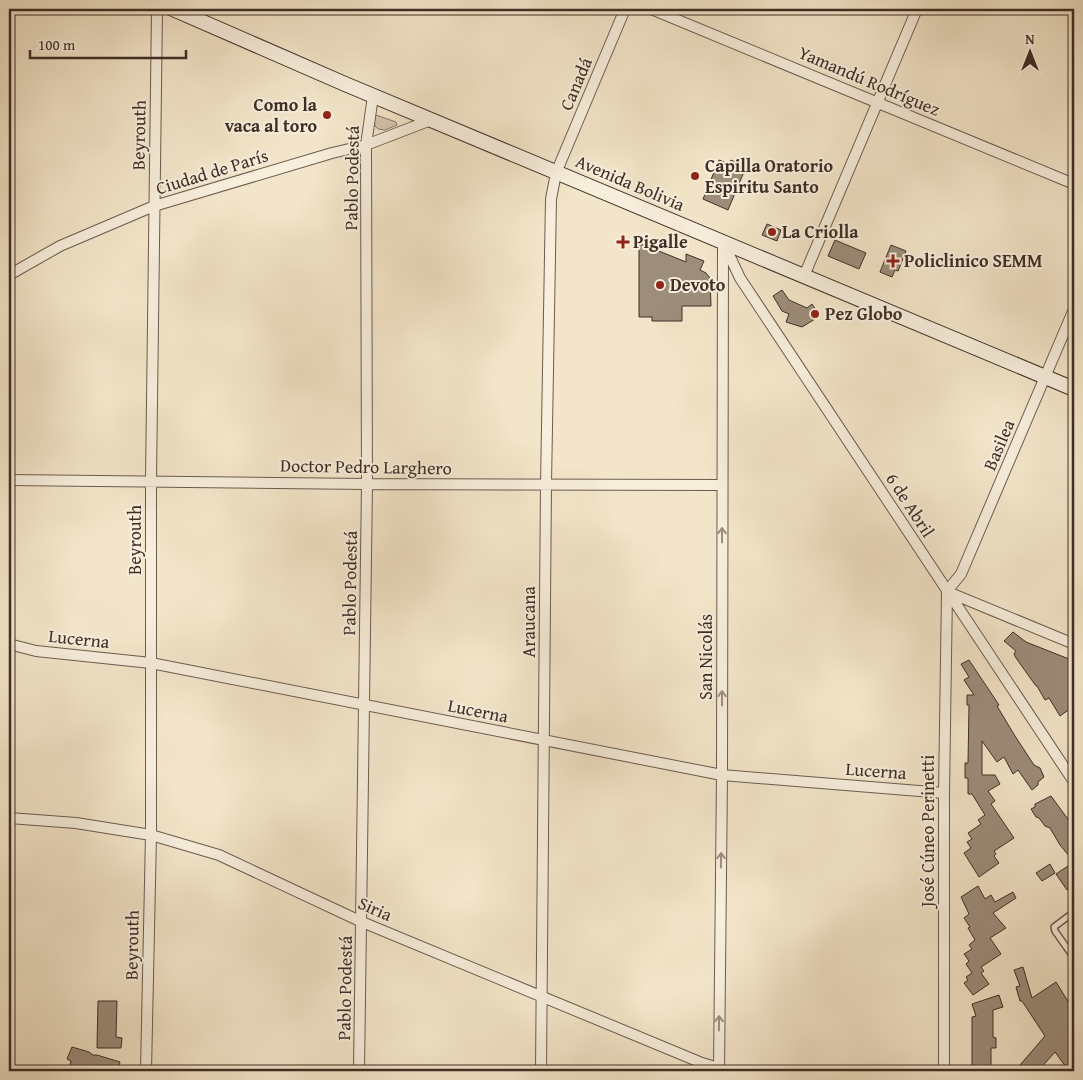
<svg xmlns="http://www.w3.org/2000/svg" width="1083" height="1080" font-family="'Gentium Book Plus',serif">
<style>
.green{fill:#d4c6ad;stroke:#8a7a6a}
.building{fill:#9d8d7b;stroke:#3f2e26}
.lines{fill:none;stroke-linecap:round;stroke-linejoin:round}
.lane-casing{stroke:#6c5c4f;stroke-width:8}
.street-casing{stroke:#6c5c4f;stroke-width:12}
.secondary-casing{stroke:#3f2e26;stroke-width:16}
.lane{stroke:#f7eedc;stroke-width:5}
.street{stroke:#f7eedc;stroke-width:10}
.secondary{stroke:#f7eedc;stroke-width:14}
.oneway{stroke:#9b8e81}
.poi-dot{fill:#8f2418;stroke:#f7eedc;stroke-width:2}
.labels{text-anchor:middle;stroke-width:4;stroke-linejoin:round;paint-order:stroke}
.street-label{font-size:18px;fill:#3f2e26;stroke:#f7eedc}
.poi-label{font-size:18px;font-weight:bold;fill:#3f2e26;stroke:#f7eedc;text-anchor:start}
</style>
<rect width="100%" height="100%" fill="#f3e5c9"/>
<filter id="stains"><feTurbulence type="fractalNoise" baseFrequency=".004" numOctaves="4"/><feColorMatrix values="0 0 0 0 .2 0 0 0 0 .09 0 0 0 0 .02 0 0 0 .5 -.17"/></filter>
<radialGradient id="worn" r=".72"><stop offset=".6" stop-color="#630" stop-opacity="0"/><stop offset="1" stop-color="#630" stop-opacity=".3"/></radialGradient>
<path class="green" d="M376 115 396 122 397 125 385 130 378 129 375 126 374 116Z"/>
<path class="building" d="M719 160 729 164 731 160 746 167 728 210 703 199Z
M767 224 781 230 777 241 762 235Z
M835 240 866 253 859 269 828 256Z
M639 243 686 262V254L704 261 700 270 706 273 710 278 711 306H682V321H652V317H639Z
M891 245 906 251 898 271 895 270 892 277 880 272Z
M782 290 789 300 807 308 812 304 820 316 802 327 786 322 789 314 782 311 773 296Z
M1013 632 1026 642 1074 661V706L1060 716 1049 698 1045 700 1037 686H1036L1016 658 1014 654 1016 651 1004 641Z
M969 660 999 705 997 706 1015 736 1034 765 1040 768 1044 777 1038 782V785L1032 790 1018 770 1013 774 1004 757 997 762 982 741V775H995L1000 784 988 791 995 801 991 804 1014 838 994 851 996 854 994 856 999 863 979 877 964 853 971 848 967 842 972 839 968 833 981 824 978 820 985 815 972 794H968V778H965V763H968L969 705H967V695H974L964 680 969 677 961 664Z
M1051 796 1070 822 1074 819V862L1060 845 1050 828 1045 826 1039 818 1036 817 1031 809 1035 807V804Z
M1074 862V885L1067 890 1056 874Z
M1050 864 1055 873 1042 881 1036 873Z
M978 886 985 899 991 895 995 902 1013 892 1016 898 993 913 1006 928 990 938 1001 954 981 967 984 971 981 973 989 984 973 995 964 983 968 980 966 977 972 973 966 964 969 961 964 954 972 949 969 945 975 940 968 928 970 927 964 918 969 914 961 897Z
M1023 967 1032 998 1056 982 1074 1011V1057L1066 1067 1055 1052 1038 1071H1028L1020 1065 1045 1036 1022 1001H1020L1016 987 1020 986 1014 970Z
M999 995 1003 1007 993 1010V1037L996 1038V1048H991V1071H972V1017L976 1016 972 1004Z
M98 1001H117L116 1037 122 1038 121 1048H97Z
M72 1047 89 1052 93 1055H97L120 1062 118 1071H68L71 1061 67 1059Z"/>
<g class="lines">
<defs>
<path id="lane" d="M1074 912 1054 927 1055 931 1074 958"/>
<path id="street" d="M651 9 1074 184
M725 246 740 278 1074 782
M9 275 60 246 154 206 332 153 366 145 431 120
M804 276 917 9
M9 480 367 484 722 485
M947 591 961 574 1074 309
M948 592 1074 644
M9 644 36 651 151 663 722 775 944 793
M9 818 76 823 151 835 219 855 362 922 702 1063 719 1068
M146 1071 151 835V480L157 9
M359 1071 367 484 366 145 373 96
M541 1071 546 484 551 199 556 173 625 9
M719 1071 722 775 723 243
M944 1071V793L947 591"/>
<path id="secondary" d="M173 9 345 84 1074 389"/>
</defs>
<use href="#lane" class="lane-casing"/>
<use href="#street" class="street-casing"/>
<use href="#secondary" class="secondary-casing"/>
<use href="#lane" class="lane"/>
<use href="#street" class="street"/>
<use href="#secondary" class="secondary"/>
</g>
<defs><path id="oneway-shaft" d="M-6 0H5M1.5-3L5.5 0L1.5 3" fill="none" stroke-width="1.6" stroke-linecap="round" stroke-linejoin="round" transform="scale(1.25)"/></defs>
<g class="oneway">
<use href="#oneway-shaft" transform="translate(722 535) rotate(-90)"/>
<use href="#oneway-shaft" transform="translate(722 698) rotate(-90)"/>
<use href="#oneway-shaft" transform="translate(721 860) rotate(-89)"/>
<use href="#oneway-shaft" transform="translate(719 1023) rotate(-89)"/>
</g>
<g class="poi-dot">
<circle cx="327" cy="115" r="5"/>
<circle cx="695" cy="176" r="5"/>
<circle cx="772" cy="232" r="5"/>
<path d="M620.5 234.5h5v5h5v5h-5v5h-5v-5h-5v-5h5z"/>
<path d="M890.5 253.5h5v5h5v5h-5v5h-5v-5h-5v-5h5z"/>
<circle cx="660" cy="285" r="5"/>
<circle cx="815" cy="314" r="5"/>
</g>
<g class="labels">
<g class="street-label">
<text transform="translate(869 81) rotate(23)" y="6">Yamandú Rodríguez</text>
<text transform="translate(576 84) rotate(-67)" y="6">Canadá</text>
<text transform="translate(139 135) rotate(-89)" y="6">Beyrouth</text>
<text transform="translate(212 172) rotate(-17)" y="6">Ciudad de París</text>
<text transform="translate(352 178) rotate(-89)" y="6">Pablo Podestá</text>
<text transform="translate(630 183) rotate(23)" y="6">Avenida Bolivia</text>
<text transform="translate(999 445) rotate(-67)" y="6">Basilea</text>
<text transform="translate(366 467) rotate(1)" y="6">Doctor Pedro Larghero</text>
<text transform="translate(910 505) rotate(57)" y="6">6 de Abril</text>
<text transform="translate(135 540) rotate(-90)" y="6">Beyrouth</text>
<text transform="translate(350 583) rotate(-89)" y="6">Pablo Podestá</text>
<text transform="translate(529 622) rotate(-90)" y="6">Araucana</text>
<text transform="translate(79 639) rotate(6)" y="6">Lucerna</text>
<text transform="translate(706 657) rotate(-90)" y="6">San Nicolás</text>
<text transform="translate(478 711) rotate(11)" y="6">Lucerna</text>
<text transform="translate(876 771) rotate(4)" y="6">Lucerna</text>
<text transform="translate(928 831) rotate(-90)" y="6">José Cúneo Perinetti</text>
<text transform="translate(375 909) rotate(24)" y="6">Siria</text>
<text transform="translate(132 945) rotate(-89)" y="6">Beyrouth</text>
<text transform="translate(345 988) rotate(-89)" y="6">Pablo Podestá</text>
</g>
<g class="poi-label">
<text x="317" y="111" text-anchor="end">Como la<tspan x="317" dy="21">vaca al toro</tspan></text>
<text x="705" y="172">Capilla Oratorio<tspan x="705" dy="21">Espiritu Santo</tspan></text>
<text x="782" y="238">La Criolla</text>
<text x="633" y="248">Pigalle</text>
<text x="904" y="267">Policlinico SEMM</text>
<text x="670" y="291">Devoto</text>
<text x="825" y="320">Pez Globo</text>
</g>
</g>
<rect width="1083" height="1080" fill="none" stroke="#f3e5c9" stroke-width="30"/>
<rect x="10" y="10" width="1063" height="1060" fill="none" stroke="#3f2e26" stroke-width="2.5"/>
<rect x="15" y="15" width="1053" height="1050" fill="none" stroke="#3f2e26"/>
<g transform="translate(1030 52)" stroke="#f7eedc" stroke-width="4" paint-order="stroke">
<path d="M0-4L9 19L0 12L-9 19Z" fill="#3f2e26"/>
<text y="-8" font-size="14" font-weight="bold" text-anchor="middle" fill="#3f2e26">N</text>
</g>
<path d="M30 50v8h156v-8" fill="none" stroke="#3f2e26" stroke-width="2.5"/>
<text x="38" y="50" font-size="15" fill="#3f2e26" stroke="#f7eedc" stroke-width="4" paint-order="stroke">100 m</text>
<rect width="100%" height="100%" filter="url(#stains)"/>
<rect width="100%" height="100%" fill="url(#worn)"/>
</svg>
